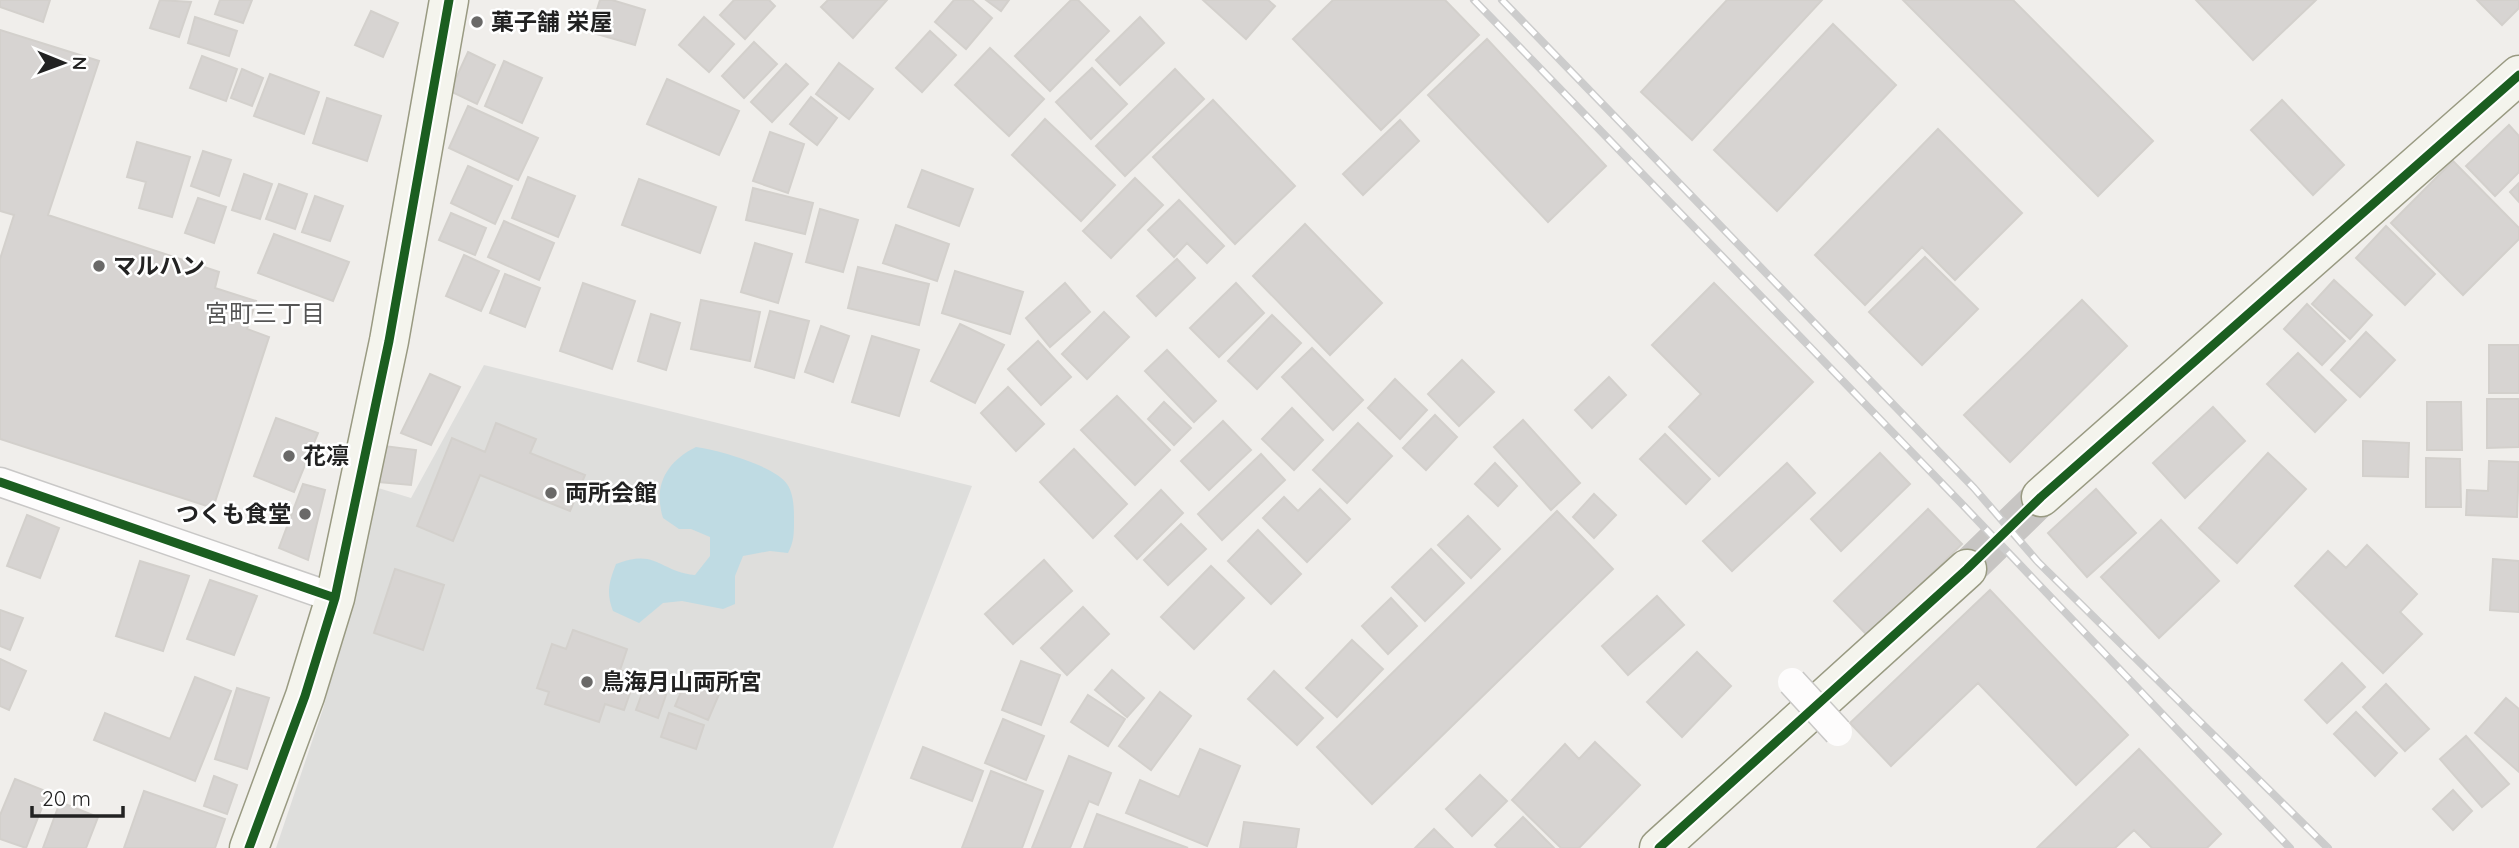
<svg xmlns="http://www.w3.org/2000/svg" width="2519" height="848" font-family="Quicksand,'Noto Sans JP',sans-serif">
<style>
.religious{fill:#dededc}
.water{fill:#bfdbe3}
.building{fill:#d7d4d2;stroke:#d3d0cc;stroke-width:2}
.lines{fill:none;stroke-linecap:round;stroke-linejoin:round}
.secondary-tunnel{stroke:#c7c5c3;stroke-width:38;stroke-dasharray:38 19;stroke-linecap:butt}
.street-casing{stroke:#c9c8c7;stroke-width:31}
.secondary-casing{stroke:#999a82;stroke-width:41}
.street{stroke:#fdfcfc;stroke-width:28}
.secondary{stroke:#f4f4ed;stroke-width:38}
.rail-casing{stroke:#ccc;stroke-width:8}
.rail{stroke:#fff;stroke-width:5;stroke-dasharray:16;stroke-linecap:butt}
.street-bridge-casing{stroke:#c9c8c7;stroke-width:31;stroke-linecap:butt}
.street-bridge{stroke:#fdfcfc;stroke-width:28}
.cycleway-casing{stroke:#fff;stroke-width:13}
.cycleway{stroke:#1b5e20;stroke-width:9}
.poi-dot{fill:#6a6968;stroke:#fff;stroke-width:2.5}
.labels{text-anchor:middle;stroke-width:5;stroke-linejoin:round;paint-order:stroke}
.poi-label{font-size:23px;font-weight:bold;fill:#222;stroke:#fff;text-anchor:start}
.neighbourhood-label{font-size:24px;fill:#555;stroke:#fff}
</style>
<rect width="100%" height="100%" fill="#f0eeeb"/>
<path class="religious" d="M484 365 972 486 833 848H276L323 709 347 617 375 487 411 498Z"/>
<path class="water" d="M696 447C718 450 775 466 787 484 794 494 794 509 794 521 794 533 794 542 788 553L770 551 743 556 735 576V604L723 609 682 601 663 603 639 623 613 611C606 593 609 582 616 564 657 548 658 571 695 575L710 556V537L691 529H679L663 518C653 486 666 462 696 447Z"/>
<path class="building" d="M0 0H50L43 22 0 7Z
M160 0 191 2 179 37 150 28Z
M220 0H252L243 23 215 14Z
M600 0H612L645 10 635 45 590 32Z
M734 0H769L775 6 745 39 720 15Z
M828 0H887L853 38 821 7Z
M954 0H972L992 18 966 49 935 22Z
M986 0H1009L1001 11Z
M1071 0H1078L1109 31 1050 91 1015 56Z
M1203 0H1268L1275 6 1246 39Z
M1333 0H1445L1479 35 1381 130 1293 39Z
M1727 0H1822L1692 140 1641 92Z
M1903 0H2013L2153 141 2098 196Z
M2196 0H2316L2253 60Z
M2477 0H2519V8L2502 25Z
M371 11 398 23 383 57 355 45Z
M195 17 237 31 229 56 188 43Z
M704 17 734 44 709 72 679 45Z
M1140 17 1164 43 1120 85 1096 60Z
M1833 24 1896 85 1777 211 1714 150Z
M0 30 99 61 48 215 219 272 215 288 256 301 247 329 269 337 213 508 0 439V259L14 215 0 211Z
M930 31 956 55 922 92 896 68Z
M1487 39 1606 166 1548 222 1428 95Z
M754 42 777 64 744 98 722 76Z
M990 48 1044 99 1009 136 955 85Z
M468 52 495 65 477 104 450 91Z
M202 56 237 69 226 101 190 88Z
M504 61 542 78 522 123 485 106Z
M839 63 873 89 849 119 816 94Z
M786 64 808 84 772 122 751 102Z
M1092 68 1127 104 1091 139 1056 102Z
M242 69 263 78 252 106 231 98Z
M1175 69 1204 99 1125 176 1096 146Z
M270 74 319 92 304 134 254 116Z
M667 79 739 111 719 155 647 124Z
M811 97 837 118 817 145 790 124Z
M327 98 381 116 367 161 313 143Z
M1213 100 1295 186 1235 244 1153 157Z
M2282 100 2344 165 2313 195 2251 130Z
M468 106 538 138 518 180 449 148Z
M1045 119 1115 185 1081 221 1012 155Z
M1400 120 1419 141 1363 195 1343 174Z
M2509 125 2519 136V172L2495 196 2466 166Z
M1938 129 2022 213 1955 280 1922 247 1865 305 1815 255Z
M770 132 804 144 788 193 753 181Z
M137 142 190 157 172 217 139 208 146 182 127 177Z
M203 151 231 160 219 196 191 186Z
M2453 161 2519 228V239L2463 295 2391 223Z
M468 166 512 186 495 224 451 203Z
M922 170 973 189 959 226 908 207Z
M244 174 272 184 260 219 232 210Z
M528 177 575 196 558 237 512 218Z
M1135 178 1163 205 1111 258 1083 231Z
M639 179 716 207 700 253 622 225Z
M2519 183V202L2510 192Z
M279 184 307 194 295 229 266 219Z
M753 188 813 203 805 234 746 220Z
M315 196 343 206 330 241 302 232Z
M198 198 226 207 214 243 185 233Z
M1179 200 1224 246 1207 263 1187 243 1174 257 1148 230Z
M820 209 858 220 843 272 806 262Z
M451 213 486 228 475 255 439 240Z
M504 221 554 243 539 280 488 257Z
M1305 224 1382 303 1330 355 1253 276Z
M896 225 949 244 937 281 883 263Z
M2386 226 2435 274 2405 305 2356 258Z
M274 234 349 262 333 301 258 273Z
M755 243 792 254 778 303 741 292Z
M464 255 499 271 481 311 446 296Z
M1925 257 1978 309 1922 365 1869 312Z
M1177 259 1195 278 1156 316 1137 296Z
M858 267 929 284 919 325 848 308Z
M955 271 1023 292 1010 334 942 313Z
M505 274 540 288 525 327 490 313Z
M2334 280 2372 315 2350 339 2312 304Z
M583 283 635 301 612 369 560 351Z
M1065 283 1090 312 1050 347 1026 318Z
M1236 283 1264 313 1219 357 1190 328Z
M1714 283 1813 382 1719 476 1669 427 1701 394 1652 345Z
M701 300 760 312 750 361 691 349Z
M2082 300 2127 346 2010 462 1964 415Z
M2307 304 2345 341 2322 365 2284 329Z
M770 311 809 321 794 378 755 367Z
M1104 312 1129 337 1087 379 1062 354Z
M651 314 680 323 666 370 638 361Z
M1272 315 1301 343 1257 389 1228 361Z
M960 324 1004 345 975 403 931 381Z
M821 326 849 336 833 382 805 372Z
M2366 332 2395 360 2360 397 2331 370Z
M872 336 919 350 899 416 852 402Z
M1038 341 1071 377 1041 405 1008 369Z
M2489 345H2519V393H2489Z
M1312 348 1363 400 1333 430 1282 377Z
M1167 350 1216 401 1194 422 1145 371Z
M2298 353 2346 400 2315 432 2267 384Z
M1462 360 1494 392 1459 426 1428 394Z
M430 374 460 387 431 445 401 433Z
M1609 377 1626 395 1592 428 1575 410Z
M1395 379 1427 410 1400 439 1368 408Z
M1008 387 1044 424 1016 451 981 413Z
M1117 396 1170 450 1135 485 1081 430Z
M2487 399H2519V447L2487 448Z
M1164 402 1191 428 1174 445 1148 419Z
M2427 402H2461L2462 450H2427Z
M2213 407 2245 441 2185 498 2153 463Z
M1292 408 1323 440 1294 470 1262 439Z
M1435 415 1457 437 1426 470 1403 448Z
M276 418 318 433 294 492 254 476Z
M1523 420 1580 483 1551 510 1494 447Z
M1223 421 1251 450 1209 490 1181 461Z
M496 423 536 439 530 453 585 475 570 511 480 475 453 541 417 526 452 438 485 452Z
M1358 423 1392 456 1347 503 1313 470Z
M1665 434 1710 479 1686 504 1640 459Z
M2363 441 2409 443 2408 477 2363 476Z
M384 446 416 450 411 485 379 482Z
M1074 449 1127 504 1093 538 1040 482Z
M1880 453 1910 484 1841 551 1811 519Z
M2268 453 2306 489 2237 563 2199 528Z
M1261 454 1285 480 1222 540 1198 514Z
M2426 458 2460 459 2461 507H2426Z
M2489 461 2519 462 2517 517 2466 515 2467 490 2488 491Z
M1495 463 1517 486 1498 506 1475 484Z
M1787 463 1815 493 1732 571 1703 541Z
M303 484 325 490 308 560 279 548Z
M1320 489 1350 519 1307 562 1263 518 1284 497 1298 511Z
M2096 489 2136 533 2087 577 2048 533Z
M1161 490 1183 513 1137 559 1115 536Z
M1594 494 1616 515 1594 538 1573 517Z
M1928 509 1962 544 1868 636 1834 601Z
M1557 511 1613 569 1372 804 1317 747Z
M27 515 59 528 40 578 7 566Z
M1468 516 1500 549 1471 578 1438 545Z
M2161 520 2219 581 2159 638 2101 577Z
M1181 524 1206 549 1168 585 1144 560Z
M1258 530 1301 574 1271 604 1228 561Z
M2367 545 2417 594 2400 612 2422 634 2383 673 2295 586 2328 551 2346 568Z
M1431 549 1464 583 1425 621 1392 587Z
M2493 559 2519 561V612L2490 610Z
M1044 560 1072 591 1013 644 985 614Z
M140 561 189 576 163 651 116 636Z
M1211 566 1244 598 1194 649 1161 617Z
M395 569 444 585 423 650 374 633Z
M210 580 257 596 234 655 187 639Z
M1990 590 2128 735 2076 785 1978 683 1891 766 1850 723Z
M1657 596 1684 625 1628 675 1602 646Z
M1391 598 1417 626 1388 654 1362 626Z
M1083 607 1109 634 1067 675 1041 648Z
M0 610 23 618 10 650 0 646Z
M573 630 627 649 620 670 636 676 624 710 605 704 599 722 545 704 549 692 537 688 552 644 566 649Z
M1352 640 1383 669 1337 717 1306 688Z
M1697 652 1731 686 1682 737 1647 702Z
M0 659 26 671 9 710 0 706Z
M1021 661 1060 675 1041 725 1002 710Z
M2342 663 2365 687 2327 723 2305 700Z
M1112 670 1144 698 1127 717 1095 690Z
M1274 671 1323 718 1297 745 1248 699Z
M195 677 231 691 195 781 94 740 105 713 170 739Z
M687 678 720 692 708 720 675 706Z
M2386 684 2429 729 2405 751 2363 707Z
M237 688 269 698 247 769 215 759Z
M644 688 666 695 658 718 636 710Z
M1160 692 1191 716 1151 770 1119 746Z
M1088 695 1125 719 1108 746 1071 722Z
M2506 698 2519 709V772L2475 733Z
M2356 712 2397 753 2375 776 2334 734Z
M669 713 704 725 696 749 661 737Z
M1003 719 1044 736 1026 780 985 763Z
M2466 736 2509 784 2482 807 2440 759Z
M1595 742 1640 785 1579 848H1561L1512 800 1565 744 1579 759Z
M923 747 983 771 972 801 911 778Z
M1200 749 1240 766 1207 846 1126 813 1140 780 1179 797Z
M2139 749 2221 834 2207 848H2152L2134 830 2115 848H2037Z
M1069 756 1111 773 1098 805 1089 801 1070 848H1032Z
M991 771 1043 791 1022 848H962Z
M1480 775 1507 801 1472 836 1446 809Z
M214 776 237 785 227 814 204 806Z
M15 779 48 792 26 848 0 839V815Z
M2453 790 2472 811 2453 830 2433 809Z
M144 791 225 819 215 848H124Z
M60 802 98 817 86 848H43Z
M1097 814 1188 848H1084Z
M1523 817 1554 848H1498L1495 845Z
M1244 822 1299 829 1296 848H1240Z
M1434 829 1453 848H1415Z"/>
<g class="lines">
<path class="secondary-tunnel" d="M1967 569 2041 497"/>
<defs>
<path id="street" d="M0 482 335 598"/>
<path id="secondary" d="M2041 497 2519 75
M249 848 305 696 335 598 389 341 449 0
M1659 848 1967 569"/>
</defs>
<use href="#street" class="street-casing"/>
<use href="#secondary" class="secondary-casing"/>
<use href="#street" class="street"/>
<use href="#secondary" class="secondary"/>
<defs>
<path id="rail" d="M1474 0 1960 502 2290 848
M1502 0 1974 488 2038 562 2328 848"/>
</defs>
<use href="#rail" class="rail-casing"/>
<use href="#rail" class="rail"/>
<defs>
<path id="street-bridge" d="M1792 682 1838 732"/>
</defs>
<use href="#street-bridge" class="street-bridge-casing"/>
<use href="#street-bridge" class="street-bridge"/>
<defs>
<path id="cycleway" d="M0 482 335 598
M249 848 305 696 335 598 389 341 449 0
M1659 848 1967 569 2041 497 2519 75"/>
</defs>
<use href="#cycleway" class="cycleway-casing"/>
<use href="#cycleway" class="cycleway"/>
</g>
<g class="poi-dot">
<circle cx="477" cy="22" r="7"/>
<circle cx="99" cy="266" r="7"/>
<circle cx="289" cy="456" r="7"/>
<circle cx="551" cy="493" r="7"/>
<circle cx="305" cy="514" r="7"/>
<circle cx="587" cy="682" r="7"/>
</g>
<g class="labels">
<g class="poi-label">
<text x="491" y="30">菓子舗 栄屋</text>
<text x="113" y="274">マルハン</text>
<text x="303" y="464">花凛</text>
<text x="565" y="501">両所会館</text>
<text x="291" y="522" text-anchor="end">つくも食堂</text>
<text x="601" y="690">鳥海月山両所宮</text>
</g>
<g class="neighbourhood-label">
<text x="265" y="322">宮町三丁目</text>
</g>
</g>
<g transform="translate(63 63) rotate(91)" stroke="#ffffff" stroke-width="5" paint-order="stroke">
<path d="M0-5L12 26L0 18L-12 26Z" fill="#222222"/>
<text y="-10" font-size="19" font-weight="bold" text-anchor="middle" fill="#222222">N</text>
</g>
<path d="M32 806v10h91v-10" fill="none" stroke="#222222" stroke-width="3.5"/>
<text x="42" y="806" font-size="21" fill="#222222" stroke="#ffffff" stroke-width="5" paint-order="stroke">20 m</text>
</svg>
